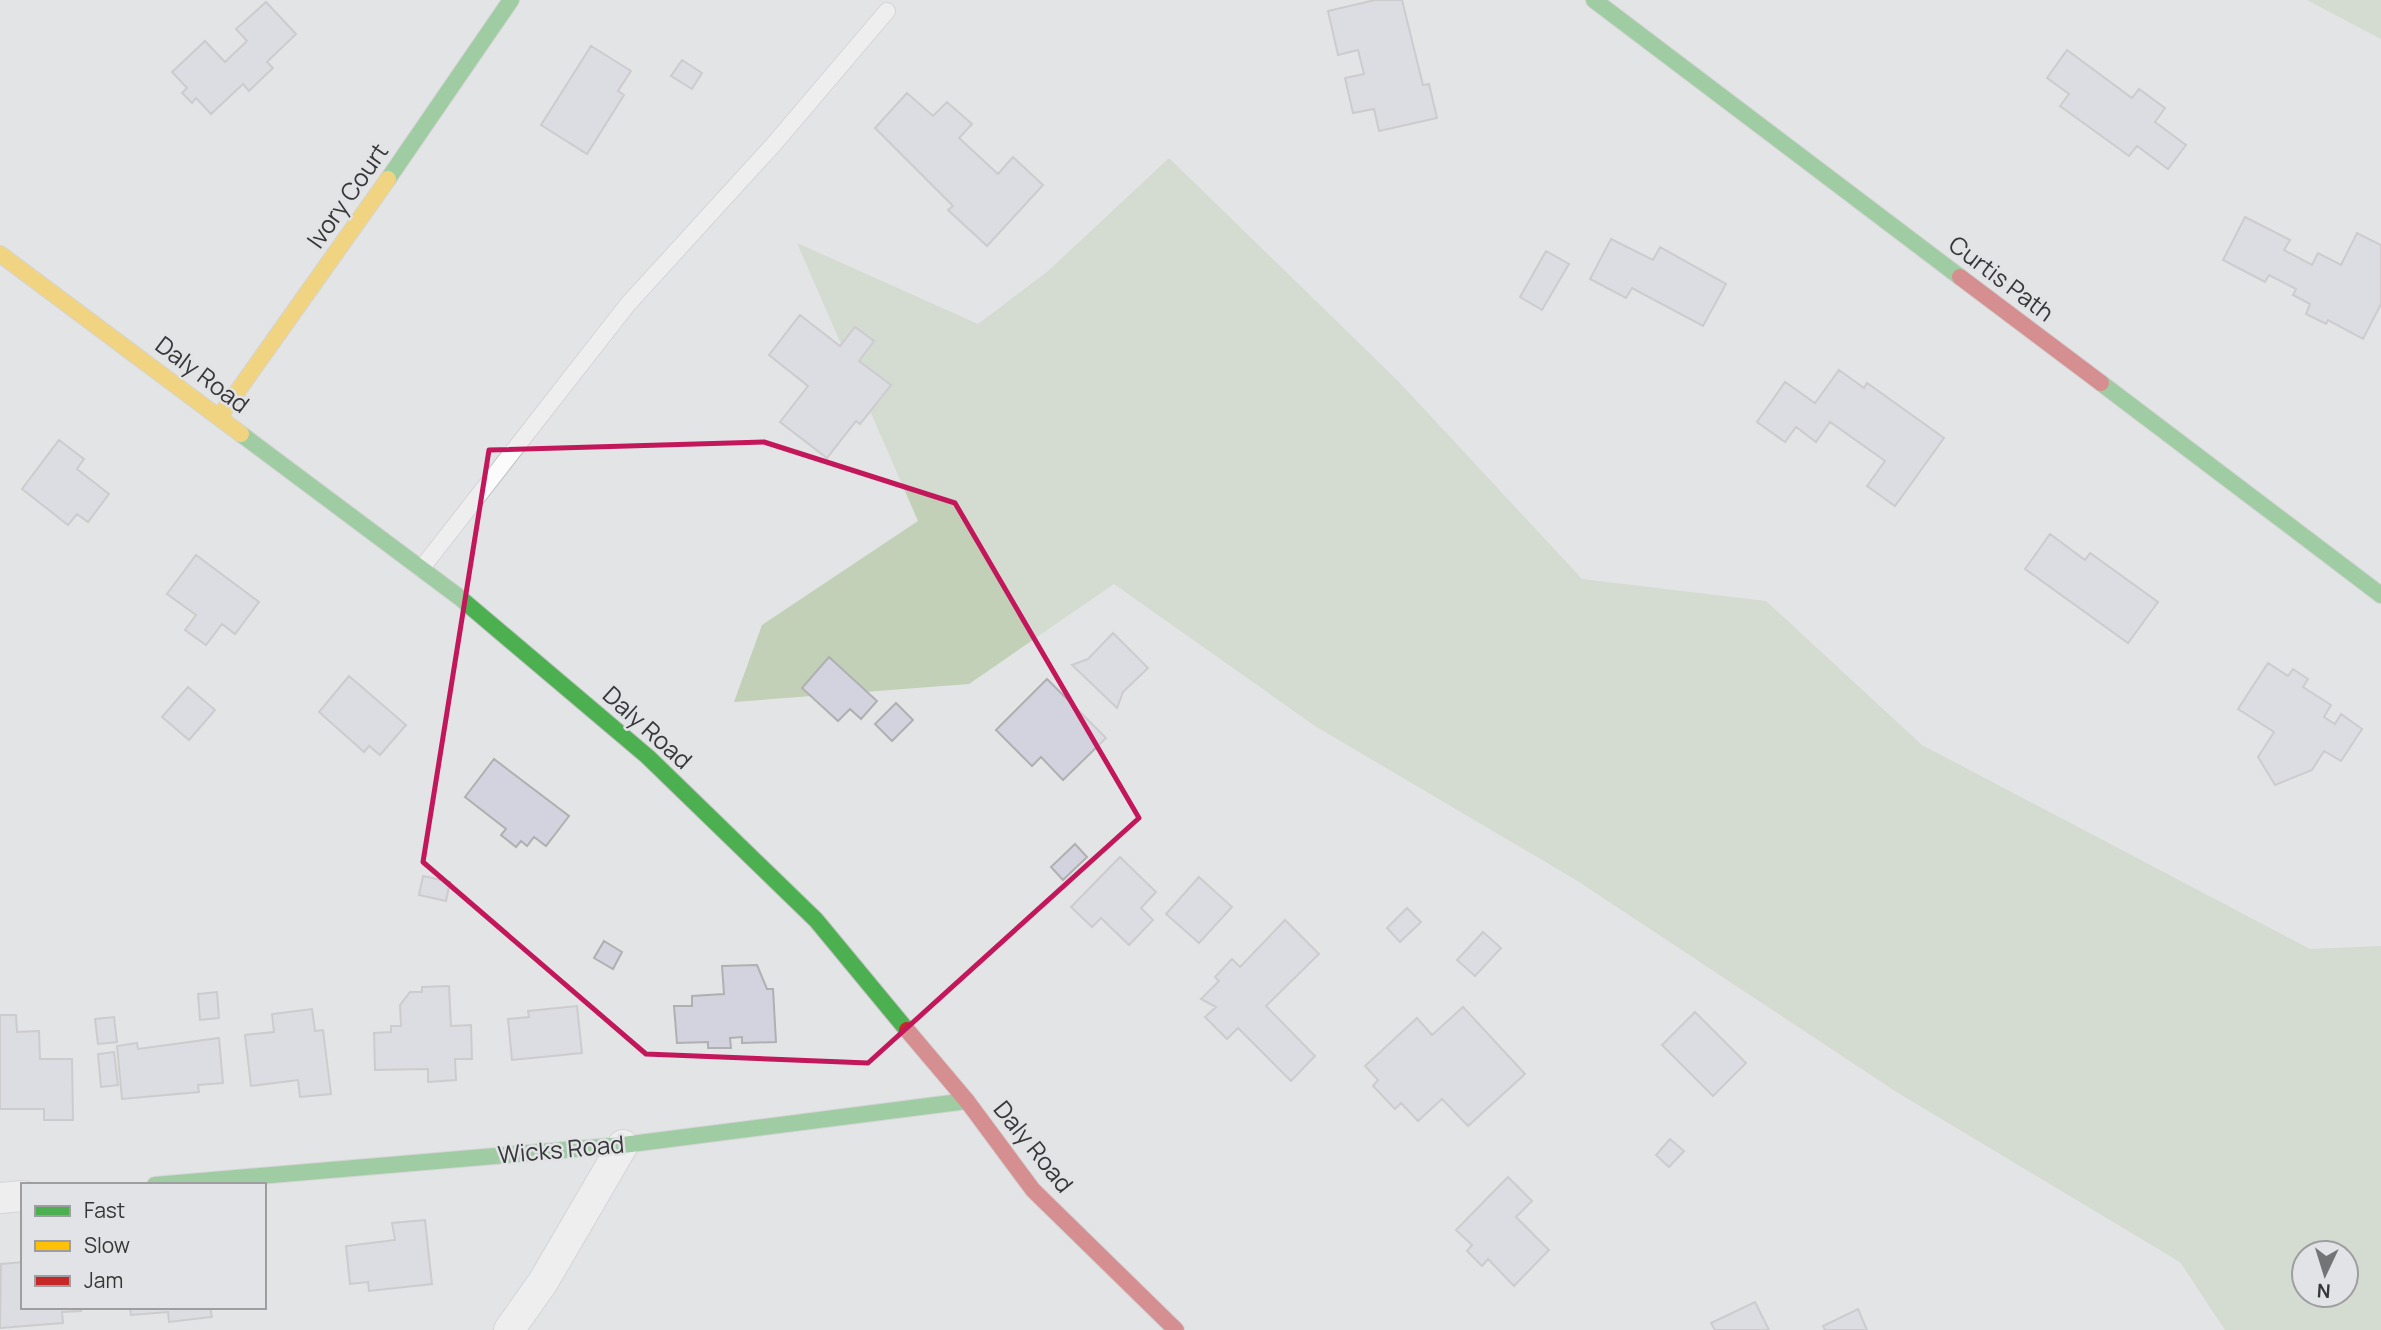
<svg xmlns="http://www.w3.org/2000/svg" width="2381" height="1330" font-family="Manrope,sans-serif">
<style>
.green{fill:#c1d0b6;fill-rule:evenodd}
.building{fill:#d2d3df;stroke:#b0b0b1;stroke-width:2}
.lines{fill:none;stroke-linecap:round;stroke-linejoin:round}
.lane-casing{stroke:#c1c2c3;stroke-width:18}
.street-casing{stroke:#c1c2c3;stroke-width:32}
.fast-casing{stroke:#c1c2c3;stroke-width:18}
.slow-casing{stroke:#c1c2c3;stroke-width:18}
.jam-casing{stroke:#c1c2c3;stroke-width:18}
.lane{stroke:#fbfbfb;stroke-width:16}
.street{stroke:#fbfbfb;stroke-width:30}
.fast{stroke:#4caf50;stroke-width:16}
.slow{stroke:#ffc107;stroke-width:16}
.jam{stroke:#c62828;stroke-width:16}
.marked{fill:none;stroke:#c2185b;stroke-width:5;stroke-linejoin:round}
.labels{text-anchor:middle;stroke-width:5;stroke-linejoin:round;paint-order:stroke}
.street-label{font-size:24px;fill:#373738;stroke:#e2e3e6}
</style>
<rect width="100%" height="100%" fill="#e3e4e5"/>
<path class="green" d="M2307 0H2381V39Z
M1169 158 1399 382 1582 579 1766 601 1922 745 2310 949 2381 946V1330H2225L2180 1262 1895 1091 1576 880 1315 726 1114 584 969 684 734 702 762 625 918 521 797 243 978 324 1047 272ZM2304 1253H2346V1295H2304Z"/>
<path class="building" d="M1375 0H1402L1423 85 1429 84 1437 118 1379 131 1374 109 1353 113 1345 78 1364 74 1358 50 1338 55 1328 11Z
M266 2 296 34 267 62 273 68 249 91 243 84 211 114 196 98 192 103 182 93 187 88 172 72 205 41 225 62 247 41 236 29Z
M591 46 631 71 618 91 624 95 587 154 541 125Z
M2067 50 2132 98 2139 89 2165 108 2155 122 2186 145 2168 169 2137 146 2129 156 2060 106 2069 94 2047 78Z
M682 60 702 73 692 89 671 76Z
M907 93 933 116 947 102 972 124 959 138 998 174 1013 157 1043 185 987 246 948 210 953 206 875 128Z
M2245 217 2290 240 2284 250 2312 265 2318 253 2341 265 2357 233 2381 245V304L2363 339 2328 320 2326 324 2306 314 2310 304 2293 295 2296 289 2269 275 2265 282 2223 260Z
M1611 239 1653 260 1660 247 1726 284 1703 326 1632 288 1626 298 1590 279Z
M1546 251 1569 264 1542 310 1520 297Z
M800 315 840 346 855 327 874 341 859 361 891 385 860 424 856 421 827 458 780 422 808 386 769 355Z
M1839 370 1864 388 1867 383 1944 438 1895 506 1867 486 1885 461 1830 422 1816 442 1796 427 1785 442 1757 422 1785 382 1815 403Z
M59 440 84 459 77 469 109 494 88 522 77 514 68 525 22 489Z
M2050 534 2085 560 2090 553 2158 602 2128 643 2025 569Z
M196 555 259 602 235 634 222 624 206 645 185 630 196 615 167 594Z
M1113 633 1148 668 1123 692 1117 708 1072 665 1088 659Z
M829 657 877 701 861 719 850 709 838 721 802 688Z
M2268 663 2288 676 2293 669 2308 679 2303 687 2331 705 2324 717 2335 724 2341 714 2362 729 2341 761 2324 751 2312 770 2275 785 2258 757 2274 732 2238 709Z
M349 676 406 725 380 755 369 746 364 752 319 712Z
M1047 679 1106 738 1063 780 1041 757 1032 766 996 730Z
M188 687 215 710 189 740 162 717Z
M896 703 913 720 892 741 875 724Z
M494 759 569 816 546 846 534 837 527 846 521 841 516 847 501 835 506 829 465 797Z
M1075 844 1087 857 1063 880 1051 867Z
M1120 857 1156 892 1141 908 1153 920 1129 945 1101 918 1092 927 1071 907Z
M423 876 450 882 446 901 419 895Z
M1199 877 1232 907 1199 943 1166 914Z
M1407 908 1421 922 1400 942 1387 928Z
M1285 920 1319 954 1266 1006 1315 1056 1291 1081 1238 1028 1227 1039 1205 1017 1216 1007 1201 999 1219 981 1215 977 1232 959 1240 967Z
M1483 932 1501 948 1475 976 1457 960Z
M604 941 622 952 613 969 594 958Z
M757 965 767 989H773L776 1042 742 1043V1037L730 1038 731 1048H708V1042L677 1043 674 1006H692V996L724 994 722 966Z
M449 986 451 1026 471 1025 472 1059H455L456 1080 428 1082V1069L375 1070 374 1033 391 1032V1026H401L400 1005 410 992H422V987Z
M217 992 219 1018 200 1020 198 994Z
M577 1006 582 1053 512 1060 508 1019 529 1017 528 1011Z
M1463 1007 1525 1074 1468 1126 1442 1099 1418 1121 1401 1103 1395 1109 1373 1086 1378 1080 1365 1066 1417 1018 1432 1035Z
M312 1009 315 1031 323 1030 331 1094 300 1097 298 1080 251 1086 245 1035 274 1032 272 1014Z
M1695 1012 1746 1063 1713 1096 1662 1045Z
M0 1015H16L17 1032 39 1031 40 1059H72L73 1120H44V1109H0Z
M114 1017 117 1042 98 1044 95 1019Z
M219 1038 223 1083 198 1085 199 1092 122 1099 117 1046 137 1043 138 1049Z
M114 1052 118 1085 101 1087 98 1054Z
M1670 1139 1684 1151 1669 1167 1656 1155Z
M1508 1177 1532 1201 1516 1217 1549 1250 1514 1286 1488 1259 1482 1266 1467 1251 1472 1245 1456 1230Z
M425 1220 432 1284 369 1291 368 1282 350 1284 346 1246 395 1240 392 1223Z
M23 1262V1307H81V1311L62 1312 63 1323 0 1328 1 1264Z
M1755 1302 1769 1330H1715L1711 1323Z
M130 1307H210L212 1317 169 1322 168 1312 131 1315Z
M1858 1309 1867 1330H1825L1823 1326Z"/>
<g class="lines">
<defs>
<path id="lane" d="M421 569 628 304 774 144 887 11"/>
<path id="street" d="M0 1198 23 1196
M509 1330 543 1282 623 1145"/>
<path id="fast" d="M1594 0 1960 277
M388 179 511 0
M2101 383 2381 595
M241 434 459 597 648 757 816 920 907 1030
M155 1185 623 1145 967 1101"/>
<path id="slow" d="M0 254 241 434
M220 416 388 179"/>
<path id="jam" d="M1960 277 2101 383
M907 1030 967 1101 1033 1190 1176 1330"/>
</defs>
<use href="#lane" class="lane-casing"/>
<use href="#street" class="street-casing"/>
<use href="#fast" class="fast-casing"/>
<use href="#slow" class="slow-casing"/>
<use href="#jam" class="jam-casing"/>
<use href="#lane" class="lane"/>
<use href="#street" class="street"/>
<use href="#fast" class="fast"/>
<use href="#slow" class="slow"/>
<use href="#jam" class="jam"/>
</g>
<path d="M0 0H2381V1330H0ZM764 442 955 503 1139 818 868 1063 646 1054 423 862 489 450Z" fill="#e3e4e5" fill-opacity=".55" fill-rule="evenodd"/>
<path class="marked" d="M764 442 955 503 1139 818 868 1063 646 1054 423 862 489 450Z"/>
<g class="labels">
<g class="street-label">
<text transform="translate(348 196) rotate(-55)" y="8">Ivory Court</text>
<text transform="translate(2001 279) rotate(37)" y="8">Curtis Path</text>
<text transform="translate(202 375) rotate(37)" y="8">Daly Road</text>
<text transform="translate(647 728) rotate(42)" y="8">Daly Road</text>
<text transform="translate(1033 1147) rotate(51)" y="8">Daly Road</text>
<text transform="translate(561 1150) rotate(-5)" y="8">Wicks Road</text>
</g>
</g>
<rect x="21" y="1183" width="245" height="126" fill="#e2e3e6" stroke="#9e9ea0" stroke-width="2"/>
<rect x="35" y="1206" width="35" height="10" fill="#4caf50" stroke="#9e9ea0" stroke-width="2"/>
<text x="84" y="1218" font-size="21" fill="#373738">Fast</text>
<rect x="35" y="1241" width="35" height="10" fill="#ffc107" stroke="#9e9ea0" stroke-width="2"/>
<text x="84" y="1253" font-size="21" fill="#373738">Slow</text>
<rect x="35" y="1276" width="35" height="10" fill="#c62828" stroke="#9e9ea0" stroke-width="2"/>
<text x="84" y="1288" font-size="21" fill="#373738">Jam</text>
<g transform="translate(2325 1274) rotate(184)"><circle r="33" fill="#e2e3e6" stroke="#9e9ea0" stroke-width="2"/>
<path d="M0-5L12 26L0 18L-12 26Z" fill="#737475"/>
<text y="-10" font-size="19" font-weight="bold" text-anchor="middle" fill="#373738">N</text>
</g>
</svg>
